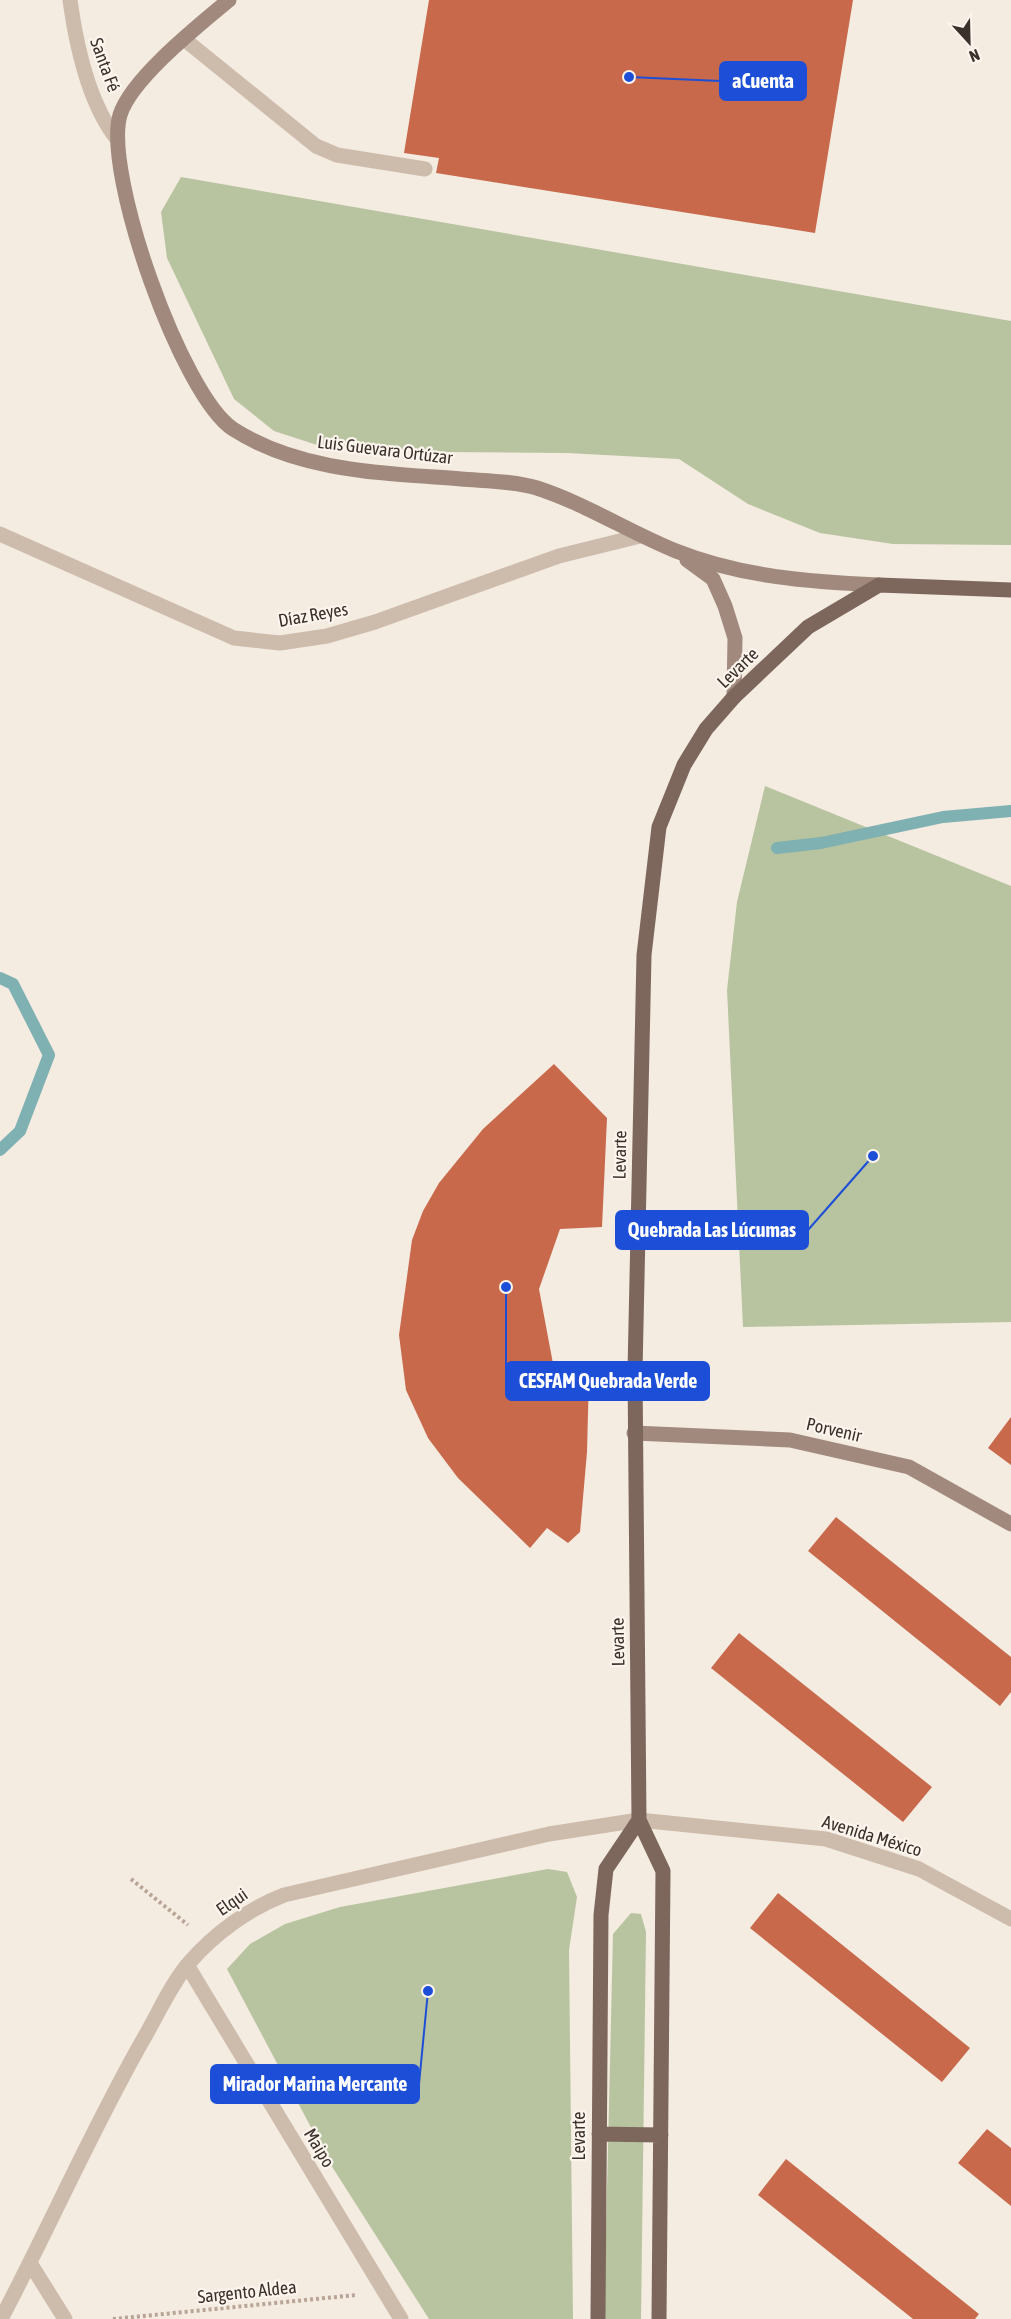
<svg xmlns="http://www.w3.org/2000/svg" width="1011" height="2319" font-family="'Asap Condensed',sans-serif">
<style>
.green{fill:#b8c4a0}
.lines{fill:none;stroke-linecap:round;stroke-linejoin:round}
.stream{stroke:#7fb0b2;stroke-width:12}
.building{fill:#c8694b}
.path{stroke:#b9a596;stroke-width:4;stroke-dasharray:3 3;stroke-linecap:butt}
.lane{stroke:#cdbbac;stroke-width:15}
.street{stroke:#cdbbac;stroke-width:15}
.secondary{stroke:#a18a7d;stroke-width:15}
.primary{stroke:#7d675c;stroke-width:15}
.labels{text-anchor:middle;stroke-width:4.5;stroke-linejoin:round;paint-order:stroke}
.street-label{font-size:18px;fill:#3b302b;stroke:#fbf5ee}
.leader{fill:none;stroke:#1d4ed8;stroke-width:2}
.callout-dot{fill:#1d4ed8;stroke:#fbf5ee;stroke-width:2}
.callout{fill:#1d4ed8;stroke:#1d4ed8;stroke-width:2}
.callout-label{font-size:20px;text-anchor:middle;font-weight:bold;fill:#fff}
</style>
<rect width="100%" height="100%" fill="#f4ebe1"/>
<path class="green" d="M181 177 1011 321V545L893 544 820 533 748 504 679 459 567 453 444 452 317 445 274 431 234 399 167 258 161 212Z
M765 786 1011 886V1322L743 1327 727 990 737 902Z
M548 1869 567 1872 577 1897 569 1950 573 2319H429L331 2165 227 1969 250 1944 285 1924 340 1907Z
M631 1913 641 1914 646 1932 641 2319H604L613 1934Z"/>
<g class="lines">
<path class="stream" d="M777 848 821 843 943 817 1011 811
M0 978 13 984 49 1055 20 1131 0 1150"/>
</g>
<path class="building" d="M429 0H853L815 233 436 173 439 158 404 153Z
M554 1064 607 1118 602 1227 560 1229 539 1289 554 1369 589 1374 587 1452 580 1532 568 1543 547 1528 530 1548 458 1478 428 1438 406 1390 399 1335 412 1240 423 1211 439 1183 483 1129Z
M1011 1417V1465L988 1448Z
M836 1517 1011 1657V1692L1000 1706 808 1551Z
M739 1633 932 1787 903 1822 711 1668Z
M778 1893 970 2048 942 2082 750 1928Z
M987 2129 1011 2148V2206L958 2163Z
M786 2159 979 2314 975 2319H913L758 2195Z"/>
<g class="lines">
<path class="path" d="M131 1879 188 1925
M113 2319 356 2295"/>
<path class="lane" d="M184 39 316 146 337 155 425 169"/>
<path class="street" d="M70 0C76 44 89 104 117 139
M0 534 234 638 280 643 327 636 375 622 559 556 640 536
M187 1965 401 2319
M30 2263 65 2319
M1 2319C50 2226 92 2129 144 2038 158 2014 171 1984 189 1963 214 1934 248 1909 284 1895L549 1834 639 1820 826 1839 919 1869 1011 1919"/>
<path class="secondary" d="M229 0C199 25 131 79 120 115 103 173 182 396 233 429 300 472 384 473 461 479 485 481 513 481 537 488 586 504 629 532 676 551 741 577 811 582 879 585
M687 560 713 579 725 606 735 638 734 697
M634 1433 790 1440 909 1467 1011 1524"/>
<path class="primary" d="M599 2134 661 2135
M598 2319 601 1915 606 1869 639 1820
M659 2319 663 1871 639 1820 635 1371 644 955 659 827 684 765 706 729 734 697 808 627 879 585 1011 590"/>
</g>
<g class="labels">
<g class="street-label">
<text transform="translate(105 65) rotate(70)" y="6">Santa Fé</text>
<text transform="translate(385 450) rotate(7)" y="6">Luis Guevara Ortúzar</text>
<text transform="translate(313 615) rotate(-10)" y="6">Díaz Reyes</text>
<text transform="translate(738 668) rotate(-44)" y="6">Levarte</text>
<text transform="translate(620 1155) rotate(-89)" y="6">Levarte</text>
<text transform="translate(834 1430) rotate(13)" y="6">Porvenir</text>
<text transform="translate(618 1642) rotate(-91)" y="6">Levarte</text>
<text transform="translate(872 1836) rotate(17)" y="6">Avenida México</text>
<text transform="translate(232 1902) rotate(-35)" y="6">Elqui</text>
<text transform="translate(579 2136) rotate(-90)" y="6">Levarte</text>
<text transform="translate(319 2148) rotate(59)" y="6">Maipo</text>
<text transform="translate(247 2292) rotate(-6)" y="6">Sargento Aldea</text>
</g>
</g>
<path class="leader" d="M629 77L720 81M873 1156L808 1230M506 1287L506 1381M428 1991L419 2084"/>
<g class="callout-dot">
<circle cx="629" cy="77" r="6"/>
<circle cx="873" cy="1156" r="6"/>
<circle cx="506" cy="1287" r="6"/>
<circle cx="428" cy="1991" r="6"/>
</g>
<g class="callout">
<rect x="720" y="62" width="86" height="38" rx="6"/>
<rect x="616" y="1211" width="192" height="38" rx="6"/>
<rect x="506" y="1362" width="203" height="38" rx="6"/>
<rect x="211" y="2065" width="208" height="38" rx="6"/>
</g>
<g class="callout-label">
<text x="763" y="88">aCuenta</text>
<text x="712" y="1237">Quebrada Las Lúcumas</text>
<text x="608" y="1388">CESFAM Quebrada Verde</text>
<text x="315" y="2091">Mirador Marina Mercante</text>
</g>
<g transform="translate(969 42) rotate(158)" stroke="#fbf5ee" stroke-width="4.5" paint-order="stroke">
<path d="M0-4.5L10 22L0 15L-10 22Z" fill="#3b302b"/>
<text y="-9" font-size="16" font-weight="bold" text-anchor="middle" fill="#3b302b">N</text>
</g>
</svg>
